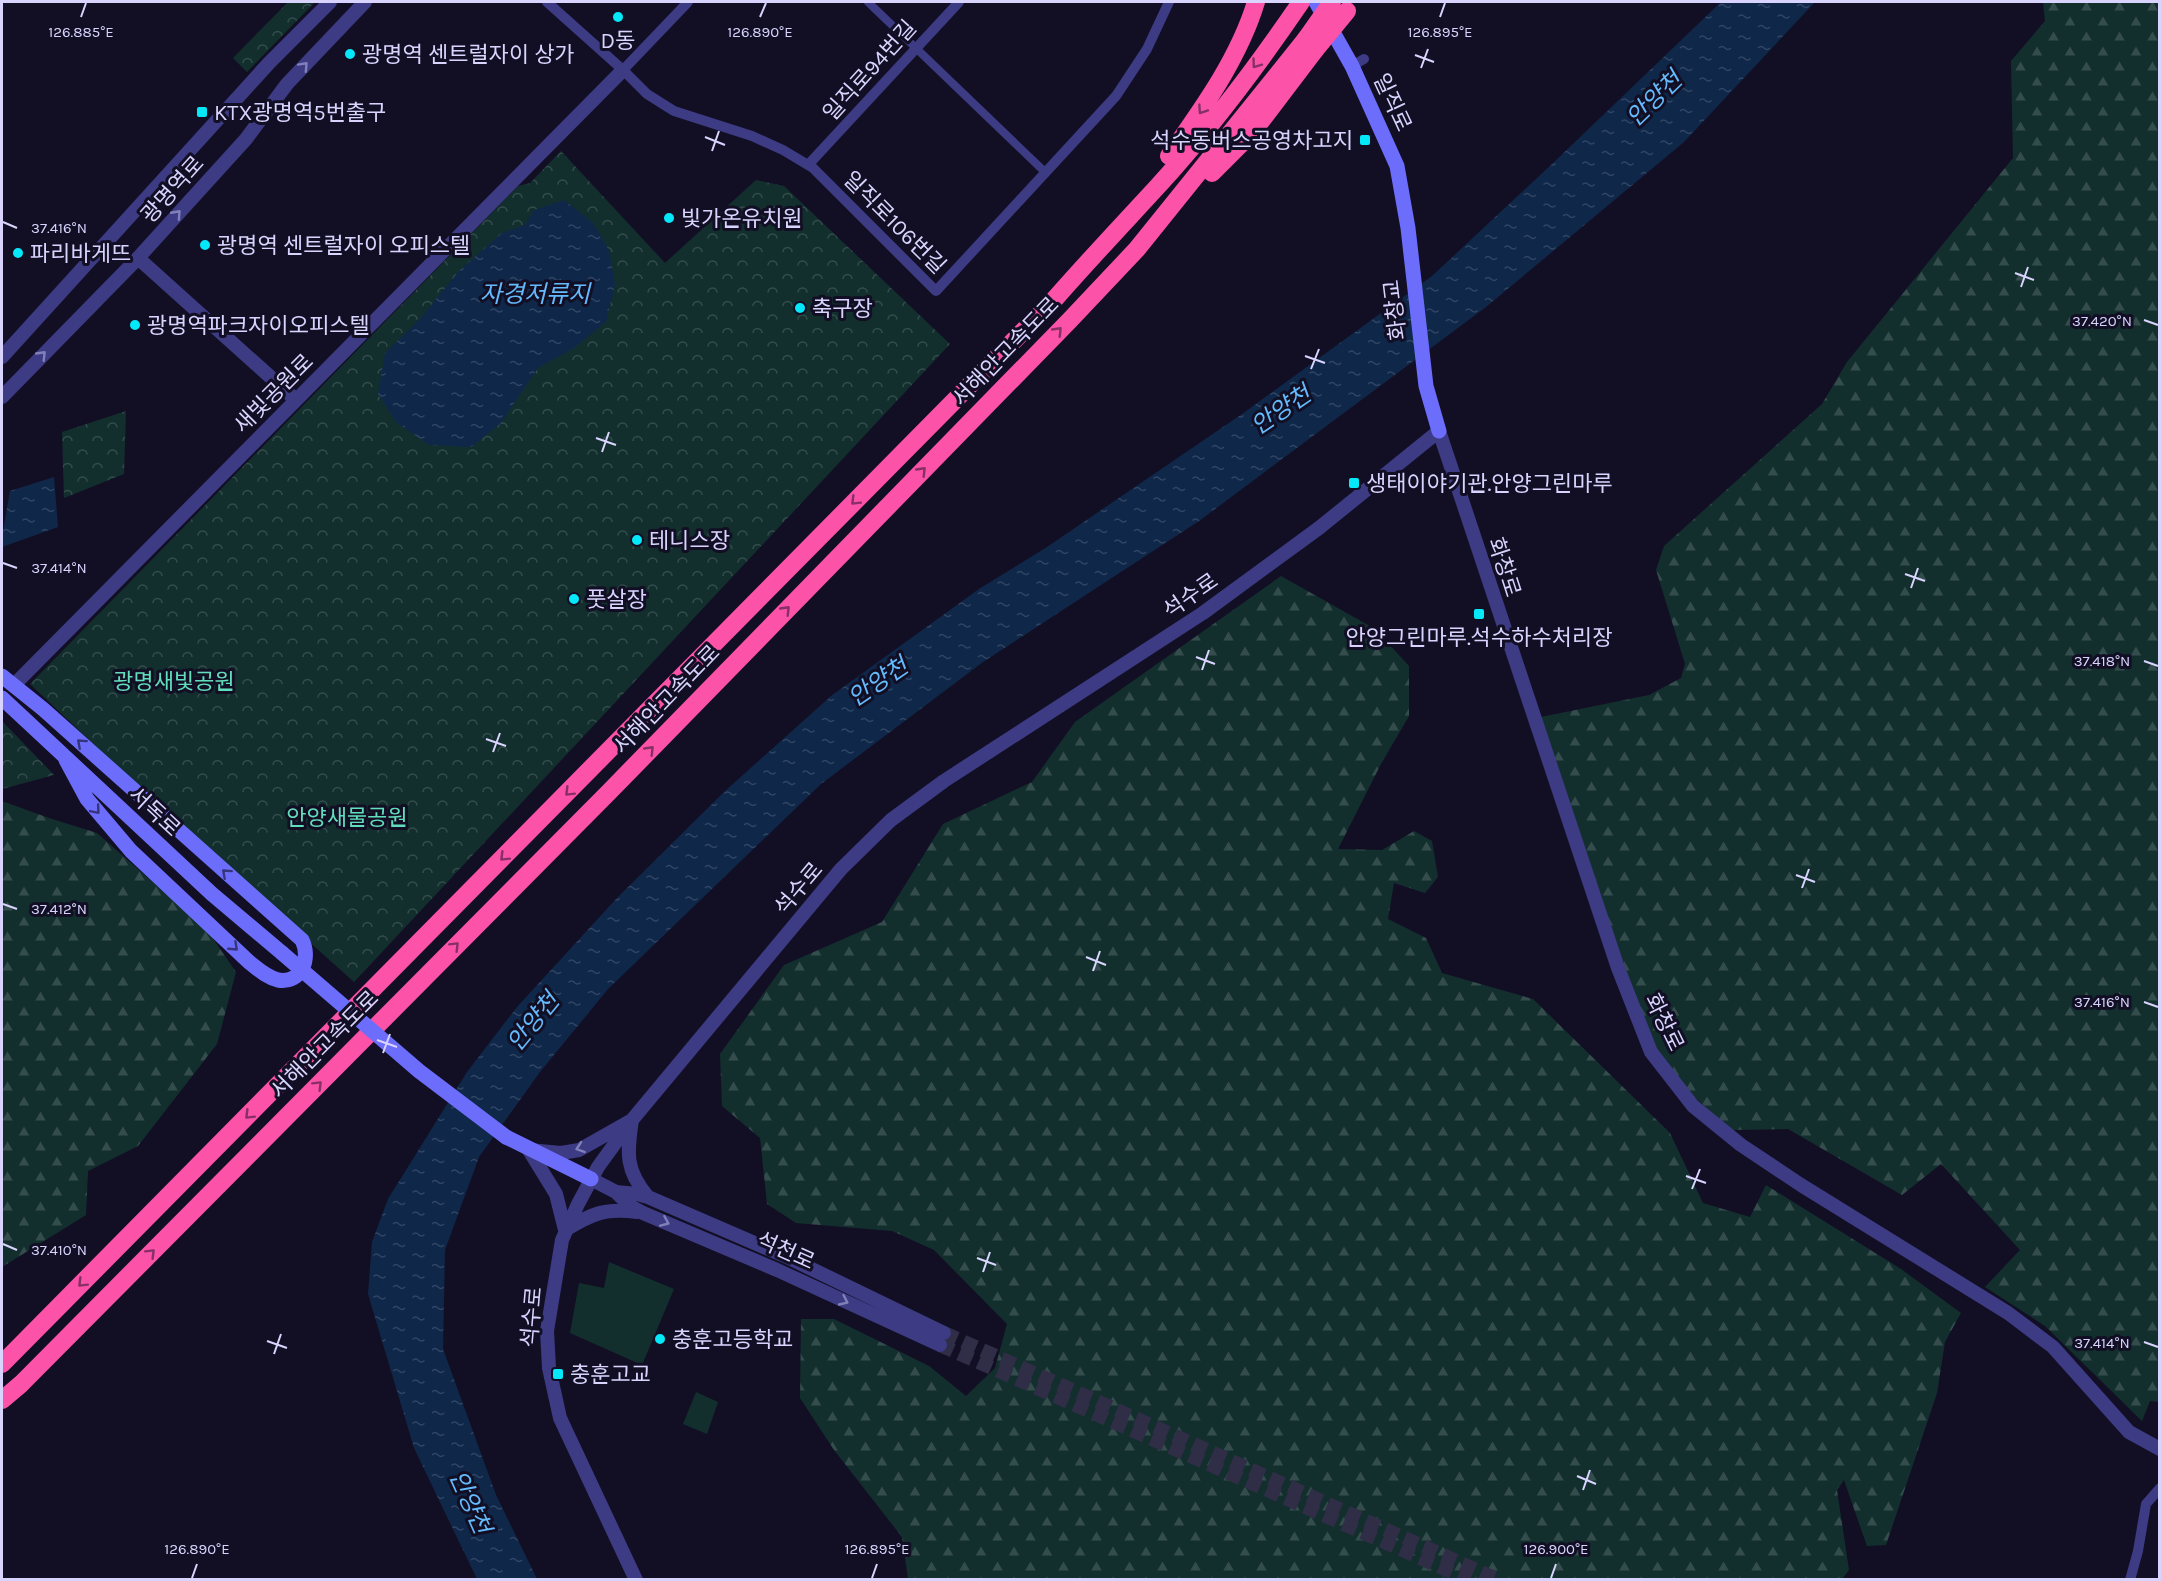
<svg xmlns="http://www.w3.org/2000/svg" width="2161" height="1581" font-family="Karla,'Noto Sans KR',sans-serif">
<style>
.green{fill:#122f2d}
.forest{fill:url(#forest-firs)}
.park{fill:url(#park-crowns)}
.water{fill:url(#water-ripples)}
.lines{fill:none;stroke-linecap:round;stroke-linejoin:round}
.tertiary-tunnel{stroke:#302d46;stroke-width:14;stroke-dasharray:14 7;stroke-linecap:butt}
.pedestrian{stroke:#3c3b83;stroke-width:8}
.minor{stroke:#3c3b83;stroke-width:10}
.tertiary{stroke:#3c3b83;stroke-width:14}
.secondary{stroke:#6d6dfc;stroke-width:15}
.motorway{stroke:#fc52a8;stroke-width:18}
.secondary-bridge{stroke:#6d6dfc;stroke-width:15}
.motorway-bridge{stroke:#fc52a8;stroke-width:18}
.oneway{stroke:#873066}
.oneway2{stroke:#8280ba}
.oneway3{stroke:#36357b}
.ticks{fill:none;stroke:#d8d4fe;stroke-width:2}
.poi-dot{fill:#05e8fa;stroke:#120f25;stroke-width:2}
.labels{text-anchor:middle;stroke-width:6;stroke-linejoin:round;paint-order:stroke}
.poi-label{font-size:22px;fill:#d8d4fe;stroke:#120f25;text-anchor:start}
.street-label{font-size:22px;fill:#d8d4fe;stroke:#120f25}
.park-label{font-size:22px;fill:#61debb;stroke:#120f25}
.water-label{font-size:24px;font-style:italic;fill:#64bafc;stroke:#120f25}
.ticks-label{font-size:15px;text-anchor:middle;fill:#d8d4fe;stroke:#120f25;stroke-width:6;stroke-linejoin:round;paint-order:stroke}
</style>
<defs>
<pattern id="forest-firs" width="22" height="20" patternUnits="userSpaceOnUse" patternTransform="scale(1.5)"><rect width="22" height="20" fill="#122f2d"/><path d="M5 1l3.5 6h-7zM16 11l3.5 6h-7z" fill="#344c4c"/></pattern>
<pattern id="park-crowns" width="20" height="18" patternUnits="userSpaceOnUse" patternTransform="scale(1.5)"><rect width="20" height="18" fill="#122f2d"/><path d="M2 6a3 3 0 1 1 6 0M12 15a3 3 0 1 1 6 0" fill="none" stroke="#344c4c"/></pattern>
<pattern id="water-ripples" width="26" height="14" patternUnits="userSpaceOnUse" patternTransform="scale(1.5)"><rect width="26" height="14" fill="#0f2749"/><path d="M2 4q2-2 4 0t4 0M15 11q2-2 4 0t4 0" fill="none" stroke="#314564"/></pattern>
</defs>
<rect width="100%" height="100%" fill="#120f25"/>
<path class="green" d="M609 1262 674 1289 642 1365 570 1333 579 1283 604 1288Z
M696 1392 718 1402 707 1434 683 1424Z"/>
<path class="forest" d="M2043 2H2159L2160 1402 2150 1401 2142 1421 2045 1326 1985 1287 2020 1250 1941 1164 1902 1195 1788 1129 1731 1130 1681 1085 1655 1049 1625 983 1541 717 1649 695 1681 678 1685 664 1656 570 1664 546 1822 404 1847 362 2013 158 2011 61 2045 21Z
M1281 576 1375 629 1409 666V716L1381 764 1338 849 1382 850 1414 831 1432 841 1438 877 1425 893 1394 883 1388 919 1426 938 1442 973 1533 999 1670 1133 1703 1203 1750 1217 1766 1185 1901 1269 1961 1313 1945 1342 1937 1393 1886 1545 1867 1546 1844 1480 1837 1490 1849 1570 1842 1579H908L902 1537 834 1450 800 1398 801 1319H834L929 1366 966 1396 995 1368 1007 1324 934 1250 892 1231 796 1223 767 1204 760 1138 722 1106 720 1054 784 965 882 922 943 824 1032 782 1075 722Z
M2 801 49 818 97 833 207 930 236 972 217 1044 138 1146 88 1171 86 1215 2 1267Z"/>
<path class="park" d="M288 2H315L247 72 233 58Z
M561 151 665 263 756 180 784 186 950 344 354 982 178 824 30 684 518 186 530 183Z
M126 411 124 474 64 498 62 432Z
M2 721 54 775 2 789Z"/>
<path class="water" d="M1721 2H1815L1684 142 1486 307 1199 521 983 662 821 784 608 989 540 1072 479 1157 445 1250 443 1349 496 1495 537 1579H477L414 1448 368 1294 372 1242 388 1199 467 1072 517 1007 616 899 724 792 831 696 979 589 1047 547 1242 414 1432 276 1552 164Z
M564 200 593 223 609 250 615 284 606 322 574 348 538 368 500 424 471 447 429 445 396 422 378 394 385 353 419 320 459 271 502 233 525 225 534 210Z
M54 477 58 527 2 547V537L10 491Z"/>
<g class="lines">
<path class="tertiary-tunnel" d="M944 1333 1499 1580
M940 1345 1470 1580"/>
<path class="pedestrian" d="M868 2 1046 173"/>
<path class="minor" d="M547 2 623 70 647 94 674 111 752 136 783 150 813 168 936 291 1116 96 1147 49 1169 2
M1352 66 1364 59
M623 70 688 2
M808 165 959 2
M2130 1580 2138 1551 2146 1504 2160 1488"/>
<path class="tertiary" d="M138 258 296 400
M2 357 269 63 330 2
M2 397 138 258 246 139 287 84 365 2
M14 685 623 70
M591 1179 616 1192 630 1206 643 1213 777 1270 940 1345
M616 1192 637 1194 648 1197 787 1257 944 1333
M637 1212C605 1208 593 1213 565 1230L556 1194 529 1150 561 1153 579 1150 632 1120C627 1153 625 1170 648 1197
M636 1580 560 1418 549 1368 547 1331 562 1240 578 1204 598 1167 632 1120 841 869 891 820 944 781 1203 613 1319 528 1439 431 1618 968 1651 1052 1693 1106 1741 1145 1801 1185 2008 1313 2053 1347 2129 1432 2160 1449"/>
<path class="secondary" d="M1316 2 1352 66 1397 166 1408 228 1426 386 1439 431
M2 676 43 709 302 940C311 958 302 984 278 980 266 977 258 969 249 962L131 851 87 799 66 760
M2 698 212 894 282 953
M506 1137 591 1179"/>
<path class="motorway" d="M1169 156C1203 108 1239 58 1256 2
M1212 173 1252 133 1315 50
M2 1364 1053 301C1087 262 1123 224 1158 186 1210 129 1258 65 1301 2
M2 1400 21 1384 609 792 1070 320 1137 249 1306 39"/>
<path class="secondary-bridge" d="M282 953 419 1071 506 1137"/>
<path class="motorway-bridge" d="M1306 39 1332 2
M1315 50 1347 11"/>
</g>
<defs><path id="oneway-chevron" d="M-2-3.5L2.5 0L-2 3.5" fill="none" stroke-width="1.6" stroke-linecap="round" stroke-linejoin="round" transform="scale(1.5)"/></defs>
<g class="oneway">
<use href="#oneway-chevron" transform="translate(1256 64) rotate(126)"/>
<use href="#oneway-chevron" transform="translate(1202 110) rotate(124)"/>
<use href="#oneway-chevron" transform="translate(1058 331) rotate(-46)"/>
<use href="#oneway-chevron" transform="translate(922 471) rotate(-46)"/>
<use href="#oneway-chevron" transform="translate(855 501) rotate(135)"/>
<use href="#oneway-chevron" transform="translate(786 610) rotate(-46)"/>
<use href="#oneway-chevron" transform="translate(650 750) rotate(-46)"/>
<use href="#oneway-chevron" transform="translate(569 792) rotate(135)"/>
<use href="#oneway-chevron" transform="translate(504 857) rotate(135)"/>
<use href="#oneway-chevron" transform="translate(455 946) rotate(-45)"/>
<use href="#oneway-chevron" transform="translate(318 1085) rotate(-45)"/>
<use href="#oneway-chevron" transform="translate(249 1115) rotate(135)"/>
<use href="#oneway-chevron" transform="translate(151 1253) rotate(-45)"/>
<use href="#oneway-chevron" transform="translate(82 1283) rotate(135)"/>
</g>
<g class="oneway2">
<use href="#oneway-chevron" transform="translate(304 66) rotate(-47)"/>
<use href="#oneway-chevron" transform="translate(177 214) rotate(-48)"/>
<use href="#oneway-chevron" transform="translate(42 355) rotate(-46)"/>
<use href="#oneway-chevron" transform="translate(580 1148) rotate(161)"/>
<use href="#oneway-chevron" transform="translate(665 1222) rotate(23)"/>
<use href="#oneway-chevron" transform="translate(844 1301) rotate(25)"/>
</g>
<g class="oneway3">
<use href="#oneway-chevron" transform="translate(81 743) rotate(-138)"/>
<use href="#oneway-chevron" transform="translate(96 810) rotate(50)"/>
<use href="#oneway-chevron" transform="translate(226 873) rotate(-138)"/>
<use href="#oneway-chevron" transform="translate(234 947) rotate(43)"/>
</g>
<path class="ticks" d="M81 17 86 3M760 17 766 3M1440 17 1445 3M1415 55 1434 62M1421 68 1428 49M705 137 725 145M712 151 719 131M3 222 17 228M2015 273 2034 280M2021 287 2028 267M2144 320 2158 325M1305 356 1325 363M1311 369 1319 349M596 438 616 445M602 452 609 432M3 563 17 568M1905 574 1925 581M1911 588 1918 568M1196 657 1215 664M2144 661 2158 666M1202 670 1209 650M486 739 506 746M493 752 500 733M1796 875 1815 882M1802 888 1809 869M3 904 17 909M1086 957 1106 965M1093 971 1100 951M2144 1002 2158 1007M377 1040 397 1047M383 1053 390 1034M1686 1176 1706 1183M1692 1189 1700 1169M3 1244 17 1250M977 1258 996 1265M983 1272 990 1252M267 1341 287 1348M2144 1342 2158 1347M274 1354 281 1334M1577 1476 1596 1484M1583 1490 1590 1470M192 1578 197 1564M872 1578 877 1564M1551 1578 1556 1564"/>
<g class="poi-dot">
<circle cx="618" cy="17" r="6"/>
<circle cx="350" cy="54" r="6"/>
<rect x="196" y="106" width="12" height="12" rx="3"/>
<rect x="1359" y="134" width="12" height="12" rx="3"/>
<circle cx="669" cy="218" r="6"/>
<circle cx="205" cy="245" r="6"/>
<circle cx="18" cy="253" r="6"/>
<circle cx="800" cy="308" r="6"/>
<circle cx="135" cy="325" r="6"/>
<rect x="1348" y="477" width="12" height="12" rx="3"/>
<circle cx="637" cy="540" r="6"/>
<circle cx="574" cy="599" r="6"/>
<rect x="1473" y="608" width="12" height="12" rx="3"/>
<circle cx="660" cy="1339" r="6"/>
<rect x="552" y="1368" width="12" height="12" rx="3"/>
</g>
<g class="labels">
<g class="poi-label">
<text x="618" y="48" text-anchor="middle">D동</text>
<text x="362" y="62">광명역 센트럴자이 상가</text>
<text x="214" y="120">KTX광명역5번출구</text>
<text x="1353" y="148" text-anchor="end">석수동버스공영차고지</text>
<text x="681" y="226">빛가온유치원</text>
<text x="217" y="253">광명역 센트럴자이 오피스텔</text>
<text x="30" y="261">파리바게뜨</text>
<text x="812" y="316">축구장</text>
<text x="147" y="333">광명역파크자이오피스텔</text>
<text x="1366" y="491">생태이야기관.안양그린마루</text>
<text x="649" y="548">테니스장</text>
<text x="586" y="607">풋살장</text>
<text x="1479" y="645" text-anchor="middle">안양그린마루.석수하수처리장</text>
<text x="672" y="1347">충훈고등학교</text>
<text x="570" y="1382">충훈고교</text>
</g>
<g class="street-label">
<text transform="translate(869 70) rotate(-48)" y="8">일직로94번길</text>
<text transform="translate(1393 102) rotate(65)" y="8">일직로</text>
<text transform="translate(172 189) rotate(-48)" y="8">광명역로</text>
<text transform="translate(895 222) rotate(45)" y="8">일직로106번길</text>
<text transform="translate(1394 310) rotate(-97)" y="8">화창교</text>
<text transform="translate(1005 351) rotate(-46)" y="8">서해안고속도로</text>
<text transform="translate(273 393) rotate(-45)" y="8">새빛공원로</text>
<text transform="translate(1505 567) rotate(72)" y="8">화창로</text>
<text transform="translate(1190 595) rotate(-35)" y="8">석수로</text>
<text transform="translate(666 699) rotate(-46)" y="8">서해안고속도로</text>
<text transform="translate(155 811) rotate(43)" y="8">서독로</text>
<text transform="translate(798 888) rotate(-50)" y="8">석수로</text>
<text transform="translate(1665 1022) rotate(64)" y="8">화창로</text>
<text transform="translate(324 1044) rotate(-45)" y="8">서해안고속도로</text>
<text transform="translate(786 1250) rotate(24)" y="8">석천로</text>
<text transform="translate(531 1317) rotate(-85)" y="8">석수로</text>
</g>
<g class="park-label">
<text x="174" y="689">광명새빛공원</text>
<text x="347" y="825">안양새물공원</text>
</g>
<g class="water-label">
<text transform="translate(1654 99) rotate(-44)" y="8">안양천</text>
<text x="535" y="302">자경저류지</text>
<text transform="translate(1281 410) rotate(-34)" y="8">안양천</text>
<text transform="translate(878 682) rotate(-34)" y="8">안양천</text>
<text transform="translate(533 1022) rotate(-51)" y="8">안양천</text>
<text transform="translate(470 1502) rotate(66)" y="8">안양천</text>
</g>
</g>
<g class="ticks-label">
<text x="81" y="37">126.885°E</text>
<text x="760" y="37">126.890°E</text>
<text x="1440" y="37">126.895°E</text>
<text x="59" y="233">37.416°N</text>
<text x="2102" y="326">37.420°N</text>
<text x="59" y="573">37.414°N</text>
<text x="2102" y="666">37.418°N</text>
<text x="59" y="914">37.412°N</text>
<text x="2102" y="1007">37.416°N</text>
<text x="59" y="1255">37.410°N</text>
<text x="2102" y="1348">37.414°N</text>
<text x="197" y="1554">126.890°E</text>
<text x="877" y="1554">126.895°E</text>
<text x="1556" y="1554">126.900°E</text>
</g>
<rect width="2161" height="1581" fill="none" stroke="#d8d4fe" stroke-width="6"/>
</svg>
